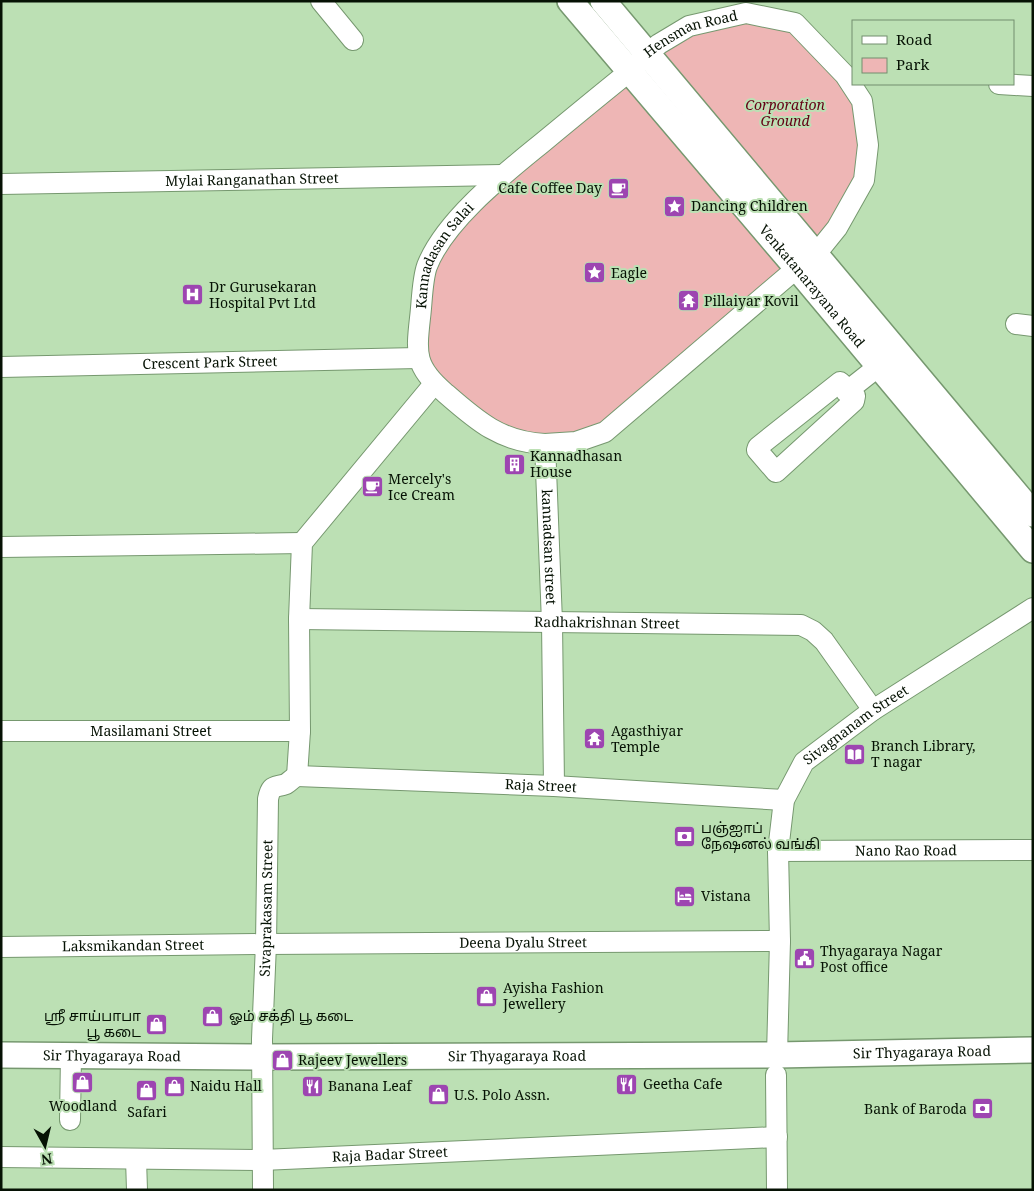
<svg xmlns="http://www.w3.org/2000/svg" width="1034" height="1191" font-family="'Noto Serif','Noto Sans Tamil',serif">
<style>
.green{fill:#eeb6b5}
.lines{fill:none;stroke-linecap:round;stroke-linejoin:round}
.minor-casing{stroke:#76986f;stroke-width:22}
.major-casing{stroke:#76986f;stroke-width:28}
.minor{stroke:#fff;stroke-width:20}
.major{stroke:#fff;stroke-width:25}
.labels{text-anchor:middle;stroke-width:4;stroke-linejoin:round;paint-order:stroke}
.street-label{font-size:14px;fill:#061204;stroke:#bce0b4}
.park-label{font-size:14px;font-style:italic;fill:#640115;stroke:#bce0b4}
.poi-label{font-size:14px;fill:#061204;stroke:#bce0b4;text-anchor:start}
</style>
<rect width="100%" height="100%" fill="#bce0b4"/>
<path class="green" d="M748 17 794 27 859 101 861 177 815 248 652 60 693 29Z
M627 77 790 269 603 429 545 440 473 422 418 348 440 240Z"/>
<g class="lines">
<defs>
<g id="minor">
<path d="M321 1 353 40"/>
<path d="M999 84 1033 86"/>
<path id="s1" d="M1 184 502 175"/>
<path d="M1016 324 1033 326"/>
<path id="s2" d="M1 367 418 358"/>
<path d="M840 382 855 396 854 401 776 472 757 450 758 447Z"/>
<path d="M846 392 879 366"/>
<path id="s3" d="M545 444C500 442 476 420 444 392 415 367 416 354 420 318 422 303 422 280 427 266 445 220 504 174 542 143 571 119 600 95 630 71L646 54 659 44 689 26 746 13 795 23 845 75 862 101 868 145 864 180 837 228 816 254 797 268 605 432 576 442 545 444 552 622 554 786"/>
<path d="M1 547 302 543"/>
<path id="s4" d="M299 619 801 625 813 631 824 641 873 710"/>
<path id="s5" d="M1 731H300"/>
<path id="s6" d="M297 776 554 786 784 800"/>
<path d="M297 776 300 731 299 619 302 543 434 384"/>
<path id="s7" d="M778 851 1033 850"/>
<path id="s8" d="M1 947 266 944 780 941"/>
<path id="s9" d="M777 1055 780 941 778 851 784 800 804 762 873 710 1033 608"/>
<path d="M776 1075 777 1190"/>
<path d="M70 1120 71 1055"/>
<path id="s10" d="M1 1157 262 1160 777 1137"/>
<path d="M136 1159 137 1190"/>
<path id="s11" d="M263 1190 262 1039 266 944 268 799C271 784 274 788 286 784 289 782 293 778 297 776"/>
</g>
<g id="major">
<path id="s12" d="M570 1 797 268 1033 550"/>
<path d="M603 1 1033 514"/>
<path id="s13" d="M1 1055 262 1057 777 1055 1033 1050"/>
</g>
</defs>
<use href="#minor" class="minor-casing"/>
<use href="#major" class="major-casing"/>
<use href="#minor" class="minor"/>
<use href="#major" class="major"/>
</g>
<defs>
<symbol id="cafe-square" viewBox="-11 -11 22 22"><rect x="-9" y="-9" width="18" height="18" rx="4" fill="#9d45b1" stroke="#bce0b4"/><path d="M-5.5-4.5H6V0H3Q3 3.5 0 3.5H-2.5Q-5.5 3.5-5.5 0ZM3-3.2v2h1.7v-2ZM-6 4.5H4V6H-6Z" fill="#fff"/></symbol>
<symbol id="sight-square" viewBox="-11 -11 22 22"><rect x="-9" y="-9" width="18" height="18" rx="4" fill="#9d45b1" stroke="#bce0b4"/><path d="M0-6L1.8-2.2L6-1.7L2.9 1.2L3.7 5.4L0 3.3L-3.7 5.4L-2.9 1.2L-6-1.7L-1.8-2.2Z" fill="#fff"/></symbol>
<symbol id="hospital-square" viewBox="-11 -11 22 22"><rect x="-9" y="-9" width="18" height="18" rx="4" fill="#9d45b1" stroke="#bce0b4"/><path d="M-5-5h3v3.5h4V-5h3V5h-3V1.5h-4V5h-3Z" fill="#fff"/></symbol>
<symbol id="temple-square" viewBox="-11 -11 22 22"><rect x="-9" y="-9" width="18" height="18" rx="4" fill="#9d45b1" stroke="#bce0b4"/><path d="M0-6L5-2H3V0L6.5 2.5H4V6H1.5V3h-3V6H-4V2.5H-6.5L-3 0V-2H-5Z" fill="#fff"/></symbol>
<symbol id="building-square" viewBox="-11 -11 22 22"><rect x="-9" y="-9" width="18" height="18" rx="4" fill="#9d45b1" stroke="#bce0b4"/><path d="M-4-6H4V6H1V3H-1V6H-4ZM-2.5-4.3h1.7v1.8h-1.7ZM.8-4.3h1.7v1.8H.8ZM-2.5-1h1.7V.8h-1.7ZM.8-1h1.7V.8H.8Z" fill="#fff"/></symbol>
<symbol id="library-square" viewBox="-11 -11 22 22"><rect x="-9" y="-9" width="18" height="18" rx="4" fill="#9d45b1" stroke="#bce0b4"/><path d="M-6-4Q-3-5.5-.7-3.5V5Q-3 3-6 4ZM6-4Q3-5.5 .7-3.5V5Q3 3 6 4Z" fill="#fff"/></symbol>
<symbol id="bank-square" viewBox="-11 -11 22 22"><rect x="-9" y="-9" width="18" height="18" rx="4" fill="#9d45b1" stroke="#bce0b4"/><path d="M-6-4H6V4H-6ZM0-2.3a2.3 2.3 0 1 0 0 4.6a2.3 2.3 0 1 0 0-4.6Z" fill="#fff"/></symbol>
<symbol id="hotel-square" viewBox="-11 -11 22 22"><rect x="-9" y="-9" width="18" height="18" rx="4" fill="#9d45b1" stroke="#bce0b4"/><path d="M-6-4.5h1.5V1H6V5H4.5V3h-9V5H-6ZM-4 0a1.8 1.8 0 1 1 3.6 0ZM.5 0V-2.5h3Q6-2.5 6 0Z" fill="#fff"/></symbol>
<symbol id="civic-square" viewBox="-11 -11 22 22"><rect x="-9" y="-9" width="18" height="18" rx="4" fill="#9d45b1" stroke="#bce0b4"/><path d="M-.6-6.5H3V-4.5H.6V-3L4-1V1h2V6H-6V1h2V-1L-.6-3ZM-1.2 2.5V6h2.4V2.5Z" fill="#fff"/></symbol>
<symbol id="shop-square" viewBox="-11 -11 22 22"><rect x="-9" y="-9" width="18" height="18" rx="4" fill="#9d45b1" stroke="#bce0b4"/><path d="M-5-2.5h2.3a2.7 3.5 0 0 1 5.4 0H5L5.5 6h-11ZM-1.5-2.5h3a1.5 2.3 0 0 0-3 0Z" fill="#fff"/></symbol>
<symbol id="restaurant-square" viewBox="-11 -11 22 22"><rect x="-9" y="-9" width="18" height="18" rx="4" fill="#9d45b1" stroke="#bce0b4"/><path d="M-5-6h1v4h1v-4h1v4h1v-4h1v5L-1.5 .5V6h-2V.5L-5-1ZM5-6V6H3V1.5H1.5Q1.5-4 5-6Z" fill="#fff"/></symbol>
</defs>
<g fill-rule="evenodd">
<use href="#cafe-square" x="606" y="176" width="25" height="25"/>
<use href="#sight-square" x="662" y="194" width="25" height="25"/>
<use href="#sight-square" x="582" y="260" width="25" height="25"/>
<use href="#hospital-square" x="180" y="282" width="25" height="25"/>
<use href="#temple-square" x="676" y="288" width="25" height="25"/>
<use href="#building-square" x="502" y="452" width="25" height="25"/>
<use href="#cafe-square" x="360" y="474" width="25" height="25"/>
<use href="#temple-square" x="582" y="726" width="25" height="25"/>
<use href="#library-square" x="842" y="742" width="25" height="25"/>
<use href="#bank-square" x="672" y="824" width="25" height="25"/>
<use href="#hotel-square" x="672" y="884" width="25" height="25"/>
<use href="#civic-square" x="792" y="946" width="25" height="25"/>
<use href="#shop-square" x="474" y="984" width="25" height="25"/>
<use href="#shop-square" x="200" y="1004" width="25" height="25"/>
<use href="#shop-square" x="144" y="1012" width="25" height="25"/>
<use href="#shop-square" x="270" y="1048" width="25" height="25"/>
<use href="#shop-square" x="70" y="1070" width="25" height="25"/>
<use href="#restaurant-square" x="614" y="1072" width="25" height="25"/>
<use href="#shop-square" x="162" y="1074" width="25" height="25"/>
<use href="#restaurant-square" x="300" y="1074" width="25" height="25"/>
<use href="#shop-square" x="134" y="1078" width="25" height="25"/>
<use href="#shop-square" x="426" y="1082" width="25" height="25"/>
<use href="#bank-square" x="970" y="1096" width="25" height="25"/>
</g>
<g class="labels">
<g class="street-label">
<text dy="5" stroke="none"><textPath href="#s3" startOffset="609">Hensman Road</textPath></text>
<text dy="5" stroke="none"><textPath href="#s1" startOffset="251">Mylai Ranganathan Street</textPath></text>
<text dy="5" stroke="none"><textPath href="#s3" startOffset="268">Kannadasan Salai</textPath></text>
<text dy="5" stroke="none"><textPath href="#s12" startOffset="374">Venkatanarayana Road</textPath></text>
<text dy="5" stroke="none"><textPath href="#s2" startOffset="209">Crescent Park Street</textPath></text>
<text dy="5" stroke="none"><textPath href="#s3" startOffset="1431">kannadsan street</textPath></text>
<text dy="5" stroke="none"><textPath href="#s4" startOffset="308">Radhakrishnan Street</textPath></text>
<text dy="5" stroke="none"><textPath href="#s9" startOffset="362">Sivagnanam Street</textPath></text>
<text dy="5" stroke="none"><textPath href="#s5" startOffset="150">Masilamani Street</textPath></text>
<text dy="5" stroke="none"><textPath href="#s6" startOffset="244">Raja Street</textPath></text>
<text dy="5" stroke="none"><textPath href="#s7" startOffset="128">Nano Rao Road</textPath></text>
<text dy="5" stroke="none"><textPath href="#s11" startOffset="282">Sivaprakasam Street</textPath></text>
<text dy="5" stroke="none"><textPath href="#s8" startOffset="522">Deena Dyalu Street</textPath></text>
<text dy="5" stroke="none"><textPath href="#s8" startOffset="132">Laksmikandan Street</textPath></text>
<text dy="5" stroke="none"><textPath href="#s13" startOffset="921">Sir Thyagaraya Road</textPath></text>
<text dy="5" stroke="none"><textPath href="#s13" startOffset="111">Sir Thyagaraya Road</textPath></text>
<text dy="5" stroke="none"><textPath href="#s13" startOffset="516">Sir Thyagaraya Road</textPath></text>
<text dy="5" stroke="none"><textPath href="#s10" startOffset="389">Raja Badar Street</textPath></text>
</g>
<g class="park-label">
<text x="785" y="110">Corporation<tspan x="785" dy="16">Ground</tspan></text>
</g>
<g class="poi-label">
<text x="602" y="193" text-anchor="end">Cafe Coffee Day</text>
<text x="691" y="211">Dancing Children</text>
<text x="611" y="278">Eagle</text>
<text x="209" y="292">Dr Gurusekaran<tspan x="209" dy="16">Hospital Pvt Ltd</tspan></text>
<text x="704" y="306">Pillaiyar Kovil</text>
<text x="530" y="461">Kannadhasan<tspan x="530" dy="16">House</tspan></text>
<text x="388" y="484">Mercely's<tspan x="388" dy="16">Ice Cream</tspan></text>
<text x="611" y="736">Agasthiyar<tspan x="611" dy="16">Temple</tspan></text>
<text x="871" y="751">Branch Library,<tspan x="871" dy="16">T nagar</tspan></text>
<text x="701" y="833">பஞ்ஐாப்<tspan x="701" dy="16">நேஷனல் வங்கி</tspan></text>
<text x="701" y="901">Vistana</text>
<text x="820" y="956">Thyagaraya Nagar<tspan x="820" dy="16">Post office</tspan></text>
<text x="503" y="993">Ayisha Fashion<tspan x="503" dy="16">Jewellery</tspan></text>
<text x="141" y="1021" text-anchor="end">ஶ்ரீ சாய்பாபா<tspan x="141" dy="16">பூ கடை</tspan></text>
<text x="229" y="1021">ஓம் சக்தி பூ கடை</text>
<text x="298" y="1065">Rajeev Jewellers</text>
<text x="643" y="1089">Geetha Cafe</text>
<text x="190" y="1091">Naidu Hall</text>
<text x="328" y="1091">Banana Leaf</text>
<text x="454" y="1100">U.S. Polo Assn.</text>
<text x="83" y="1111" text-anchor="middle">Woodland</text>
<text x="967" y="1114" text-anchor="end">Bank of Baroda</text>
<text x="147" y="1117" text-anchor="middle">Safari</text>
</g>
</g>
<rect width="1034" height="1191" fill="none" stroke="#061204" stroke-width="5"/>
<rect x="852" y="20" width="162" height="65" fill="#bce0b4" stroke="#738e6e"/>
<rect x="862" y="36" width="25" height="8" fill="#ffffff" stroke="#738e6e"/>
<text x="896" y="45" font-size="15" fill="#061204">Road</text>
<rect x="862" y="58" width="25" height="15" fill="#eeb6b5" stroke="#738e6e"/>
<text x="896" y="70" font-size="15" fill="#061204">Park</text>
<g transform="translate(45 1146) rotate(172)" stroke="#bce0b4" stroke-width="4" paint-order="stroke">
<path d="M0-4L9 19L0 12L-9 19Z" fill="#061204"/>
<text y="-8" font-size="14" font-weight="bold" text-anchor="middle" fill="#061204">N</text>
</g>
</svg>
